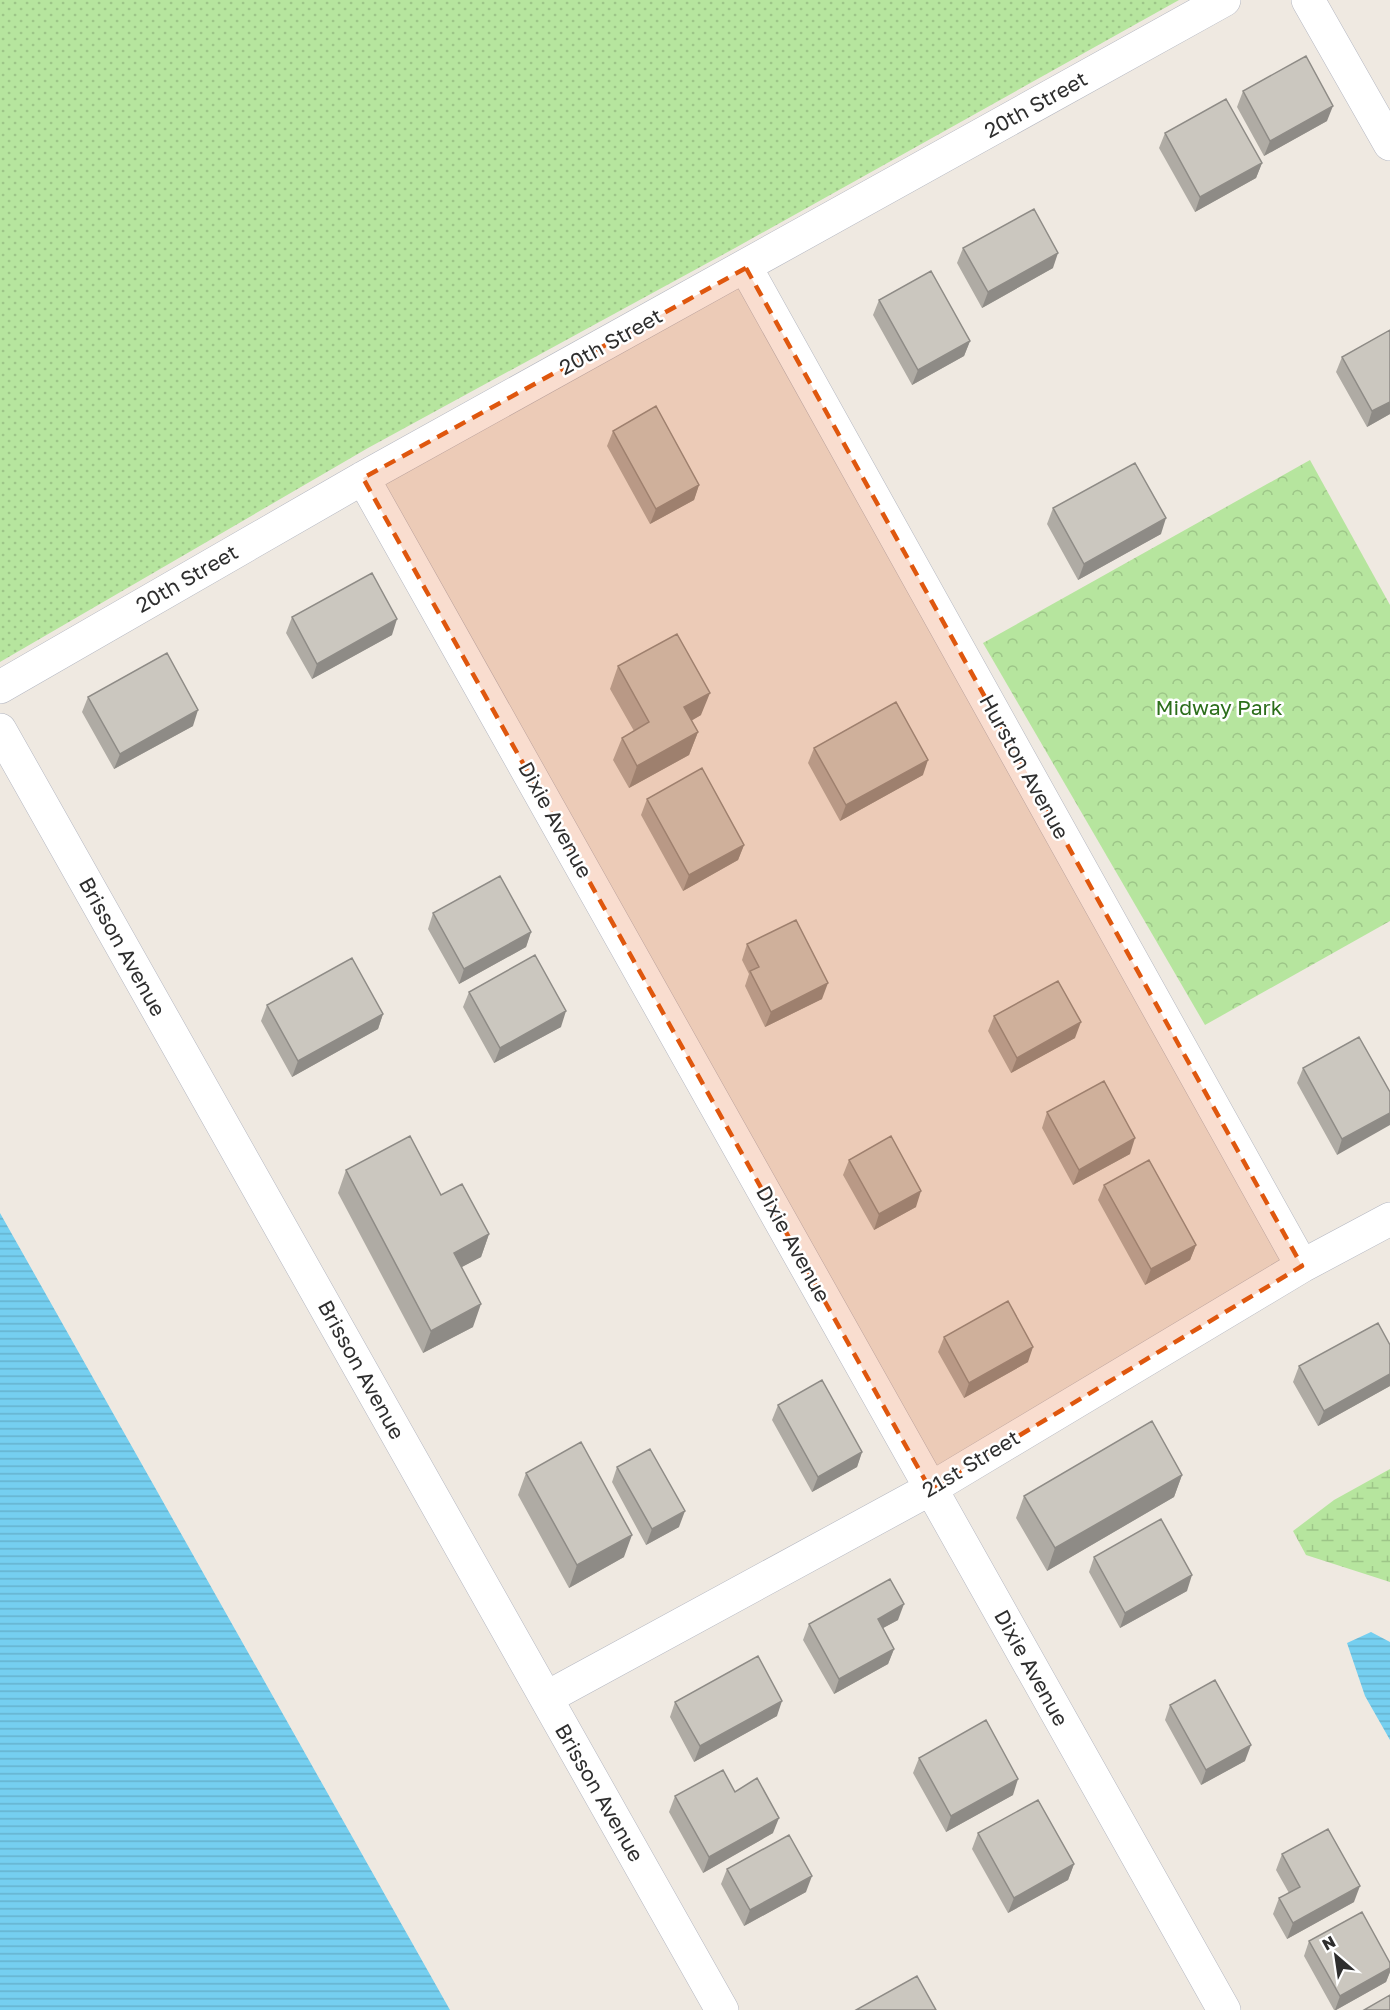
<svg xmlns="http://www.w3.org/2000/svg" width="1390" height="2010" font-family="'Golos Text',sans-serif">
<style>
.grass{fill:url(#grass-dots)}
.wetland{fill:url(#wetland-marsh)}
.park{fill:url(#park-crowns)}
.water{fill:url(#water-rules)}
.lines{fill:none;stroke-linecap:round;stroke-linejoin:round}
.minor-casing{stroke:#b4b7c1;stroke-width:34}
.minor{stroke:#fff;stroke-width:33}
.wall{fill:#afaba4}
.shaded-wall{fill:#8e8b86}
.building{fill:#cbc7bf;stroke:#8e8b86;stroke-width:1.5}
.marked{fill:#df570e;fill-opacity:0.2;stroke:#df570e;stroke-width:4.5;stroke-dasharray:12 8;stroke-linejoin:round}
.labels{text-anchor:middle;stroke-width:5;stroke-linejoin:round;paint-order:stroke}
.street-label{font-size:21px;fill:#2e2e2e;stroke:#fff}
.park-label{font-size:21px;fill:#2c6e1b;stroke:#fff}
</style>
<defs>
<pattern id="grass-dots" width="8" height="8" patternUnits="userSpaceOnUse" patternTransform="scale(1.5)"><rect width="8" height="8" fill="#b6e59e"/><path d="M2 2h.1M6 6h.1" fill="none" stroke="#9dc588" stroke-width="1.8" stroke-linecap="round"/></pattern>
<pattern id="wetland-marsh" width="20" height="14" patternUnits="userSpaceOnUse" patternTransform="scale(1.5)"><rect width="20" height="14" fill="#b6e59e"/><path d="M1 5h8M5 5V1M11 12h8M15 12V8" fill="none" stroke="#9dc588"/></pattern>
<pattern id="park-crowns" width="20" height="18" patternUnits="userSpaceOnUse" patternTransform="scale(1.5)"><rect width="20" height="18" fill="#b6e59e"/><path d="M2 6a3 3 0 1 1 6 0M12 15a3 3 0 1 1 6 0" fill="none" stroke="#9dc588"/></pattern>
<pattern id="water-rules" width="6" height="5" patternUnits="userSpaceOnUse" patternTransform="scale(1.5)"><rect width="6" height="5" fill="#75cff0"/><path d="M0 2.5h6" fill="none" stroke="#66b2ce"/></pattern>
</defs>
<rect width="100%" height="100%" fill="#efe9e1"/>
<path class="grass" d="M0 0H1179L735 248 368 448 0 662Z"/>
<path class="wetland" d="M1390 1469V1582L1306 1555 1293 1531 1334 1500Z"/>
<path class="park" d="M1310 460 1390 605V921L1205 1025 983 643Z"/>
<path class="water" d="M0 1213 450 2010H0Z
M1371 1632 1390 1642V1740L1365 1696 1347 1643Z"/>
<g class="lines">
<defs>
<path id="minor" d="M1308 0 1390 144
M746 268 1302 1266
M363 478 1224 2010
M0 687 363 478 1224 0
M0 730 722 2010
M546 1698 930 1489 1302 1266 1390 1219"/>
</defs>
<use href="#minor" class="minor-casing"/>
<use href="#minor" class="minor"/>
</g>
<path class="wall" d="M1243 91 1327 121 1264 156 1237 107Z
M1165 133 1262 163 1256 178 1195 212 1159 148Z
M963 248 1053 268 982 308 957 263Z
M879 300 970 341 964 356 912 385 873 315Z
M1390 330V414L1367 427 1336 372 1342 357Z
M613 431 699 485 694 500 650 524 607 446Z
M1053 508 1161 534 1078 580 1047 524Z
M292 617 392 635 312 679 286 633Z
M618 666 701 715 691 721 698 732 689 755 629 788 613 760 622 738 634 731 610 689Z
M88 697 193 726 114 769 82 712Z
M814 748 923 775 840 821 808 763Z
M647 799 744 845 738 860 683 891 641 815Z
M433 913 531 932 526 947 459 984 428 929Z
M747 944 822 999 765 1027 745 986 749 974 742 960Z
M469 992 561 1027 494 1063 463 1007Z
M267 1005 383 1014 378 1029 292 1077 261 1021Z
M994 1016 1075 1038 1011 1073 988 1031Z
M1303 1068 1390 1092 1337 1155 1297 1083Z
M1047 1112 1130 1154 1073 1185 1042 1128Z
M849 1160 916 1207 874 1230 843 1175Z
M346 1170 441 1195 489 1234 481 1257 461 1267 473 1327 423 1353 338 1193Z
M1104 1185 1196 1245 1190 1260 1145 1285 1098 1200Z
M944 1337 1028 1362 964 1398 938 1352Z
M1390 1345V1386L1318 1426 1293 1382 1299 1366Z
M778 1405 862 1452 857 1467 812 1492 772 1420Z
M617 1467 679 1527 646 1545 612 1482Z
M526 1473 624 1557 569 1588 518 1495Z
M1182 1475 1174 1497 1047 1571 1016 1518 1024 1496Z
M1094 1557 1187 1591 1120 1628 1089 1572Z
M898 1620 883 1628 894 1649 888 1664 834 1694 803 1640 809 1624Z
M675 1702 777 1716 694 1762 670 1717Z
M1170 1705 1245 1761 1201 1785 1165 1720Z
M919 1758 1013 1795 946 1832 913 1773Z
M735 1792 773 1833 703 1873 669 1812 675 1796Z
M978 1833 1074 1864 1068 1880 1008 1913 972 1849Z
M1282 1854 1354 1902 1287 1939 1273 1914 1279 1898 1289 1893 1276 1870Z
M727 1869 806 1892 744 1926 721 1884Z
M1309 1941 1390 1963V1972L1386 1982 1336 2010H1334L1304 1956Z"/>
<path class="shaded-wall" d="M1333 106 1327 121 1264 156 1270 141Z
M1262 163 1256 178 1195 212 1200 197Z
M1058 253 1053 268 982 308 988 292Z
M970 341 964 356 912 385 918 370Z
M1390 402V414L1367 427 1372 411Z
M699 485 694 500 650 524 656 509Z
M1166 518 1161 534 1078 580 1084 564Z
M397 619 392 635 312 679 317 664Z
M710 693 701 715 675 730 684 707Z
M198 710 193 726 114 769 120 754Z
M698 732 689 755 629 788 637 766Z
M928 760 923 775 840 821 846 805Z
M744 845 738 860 683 891 689 875Z
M531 932 526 947 459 984 464 969Z
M828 983 822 999 765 1027 771 1012Z
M566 1011 561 1027 494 1063 500 1048Z
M383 1014 378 1029 292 1077 298 1061Z
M1081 1022 1075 1038 1011 1073 1017 1058Z
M1390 1113V1125L1337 1155 1342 1139Z
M1135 1138 1130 1154 1073 1185 1079 1170Z
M921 1191 916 1207 874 1230 879 1214Z
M489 1234 481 1257 445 1276 454 1253Z
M1196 1245 1190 1260 1145 1285 1151 1269Z
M481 1304 473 1327 423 1353 431 1331Z
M1033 1347 1028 1362 964 1398 969 1383Z
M1390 1374V1386L1318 1426 1324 1411Z
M862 1452 857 1467 812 1492 818 1477Z
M1182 1475 1174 1497 1047 1571 1055 1548Z
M685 1511 679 1527 646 1545 652 1529Z
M632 1535 624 1557 569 1588 577 1565Z
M1192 1575 1187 1591 1120 1628 1125 1613Z
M904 1604 898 1620 872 1634 878 1619Z
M894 1649 888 1664 834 1694 839 1679Z
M782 1701 777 1716 694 1762 700 1746Z
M1251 1745 1245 1761 1201 1785 1206 1770Z
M1018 1779 1013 1795 946 1832 951 1816Z
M779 1818 773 1833 703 1873 709 1857Z
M1074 1864 1068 1880 1008 1913 1014 1898Z
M812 1876 806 1892 744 1926 750 1910Z
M1360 1886 1354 1902 1287 1939 1293 1923Z
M1390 1968V1972L1386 1982 1336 2010H1335L1340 1996Z"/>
<path class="building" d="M1306 56 1333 106 1270 141 1243 91Z
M1226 99 1262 163 1200 197 1165 133Z
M1034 209 1058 253 988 292 963 248Z
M931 271 970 341 918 370 879 300Z
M1390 330V402L1372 411 1342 357Z
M656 406 699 485 656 509 613 431Z
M1135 463 1166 518 1084 564 1053 508Z
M372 573 397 619 317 664 292 617Z
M677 634 710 693 684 707 698 732 637 766 622 738 649 722 618 666Z
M167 653 198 710 120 754 88 697Z
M896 702 928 760 846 805 814 748Z
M702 768 744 845 689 875 647 799Z
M500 876 531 932 464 969 433 913Z
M796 920 828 983 771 1012 750 971 759 967 747 944Z
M535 955 566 1011 500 1048 469 992Z
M352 958 383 1014 298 1061 267 1005Z
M1058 981 1081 1022 1017 1058 994 1016Z
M1359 1037 1390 1092V1113L1342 1139 1303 1068Z
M1104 1081 1135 1138 1079 1170 1047 1112Z
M410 1136 441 1195 462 1184 489 1234 454 1253 481 1304 431 1331 346 1170Z
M891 1136 921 1191 879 1214 849 1160Z
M1149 1160 1196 1245 1151 1269 1104 1185Z
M1008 1301 1033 1347 969 1383 944 1337Z
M1378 1323 1390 1345V1374L1324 1411 1299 1366Z
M822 1380 862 1452 818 1477 778 1405Z
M1152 1421 1182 1475 1055 1548 1024 1496Z
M581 1442 632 1535 577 1565 526 1473Z
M650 1449 685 1511 652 1529 617 1467Z
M1161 1519 1192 1575 1125 1613 1094 1557Z
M890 1579 904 1604 878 1619 894 1649 839 1679 809 1624Z
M758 1656 782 1701 700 1746 675 1702Z
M1215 1680 1251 1745 1206 1770 1170 1705Z
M986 1720 1018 1779 951 1816 919 1758Z
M723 1770 735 1792 757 1778 779 1818 709 1857 675 1796Z
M1038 1800 1074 1864 1014 1898 978 1833Z
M1328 1829 1360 1886 1293 1923 1279 1898 1300 1887 1282 1854Z
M789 1835 812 1876 750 1910 727 1869Z
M1362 1912 1390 1963V1968L1340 1996 1309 1941Z
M917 1976 936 2010H856Z
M1390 1995V2010H1364Z"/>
<path class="marked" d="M746 268 1302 1266 930 1489 363 478Z"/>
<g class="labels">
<g class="street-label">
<text transform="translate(1036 105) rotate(-29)" y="7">20th Street</text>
<text transform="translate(611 342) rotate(-29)" y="7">20th Street</text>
<text transform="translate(187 579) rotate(-30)" y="7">20th Street</text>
<text transform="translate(1024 767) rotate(61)" y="7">Hurston Avenue</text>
<text transform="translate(555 820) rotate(61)" y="7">Dixie Avenue</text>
<text transform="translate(122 947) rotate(61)" y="7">Brisson Avenue</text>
<text transform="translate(793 1244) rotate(61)" y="7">Dixie Avenue</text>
<text transform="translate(361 1370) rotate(61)" y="7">Brisson Avenue</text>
<text transform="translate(971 1464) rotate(-31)" y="7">21st Street</text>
<text transform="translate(1031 1668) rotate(61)" y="7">Dixie Avenue</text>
<text transform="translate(599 1793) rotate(60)" y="7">Brisson Avenue</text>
</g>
<g class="park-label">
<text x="1219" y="715">Midway Park</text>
</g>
</g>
<g transform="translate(1336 1956) rotate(331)" stroke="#ffffff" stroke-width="4.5" paint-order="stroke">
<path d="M0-4.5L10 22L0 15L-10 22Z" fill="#2e2e2e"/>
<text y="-9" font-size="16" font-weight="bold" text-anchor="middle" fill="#2e2e2e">N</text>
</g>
</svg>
